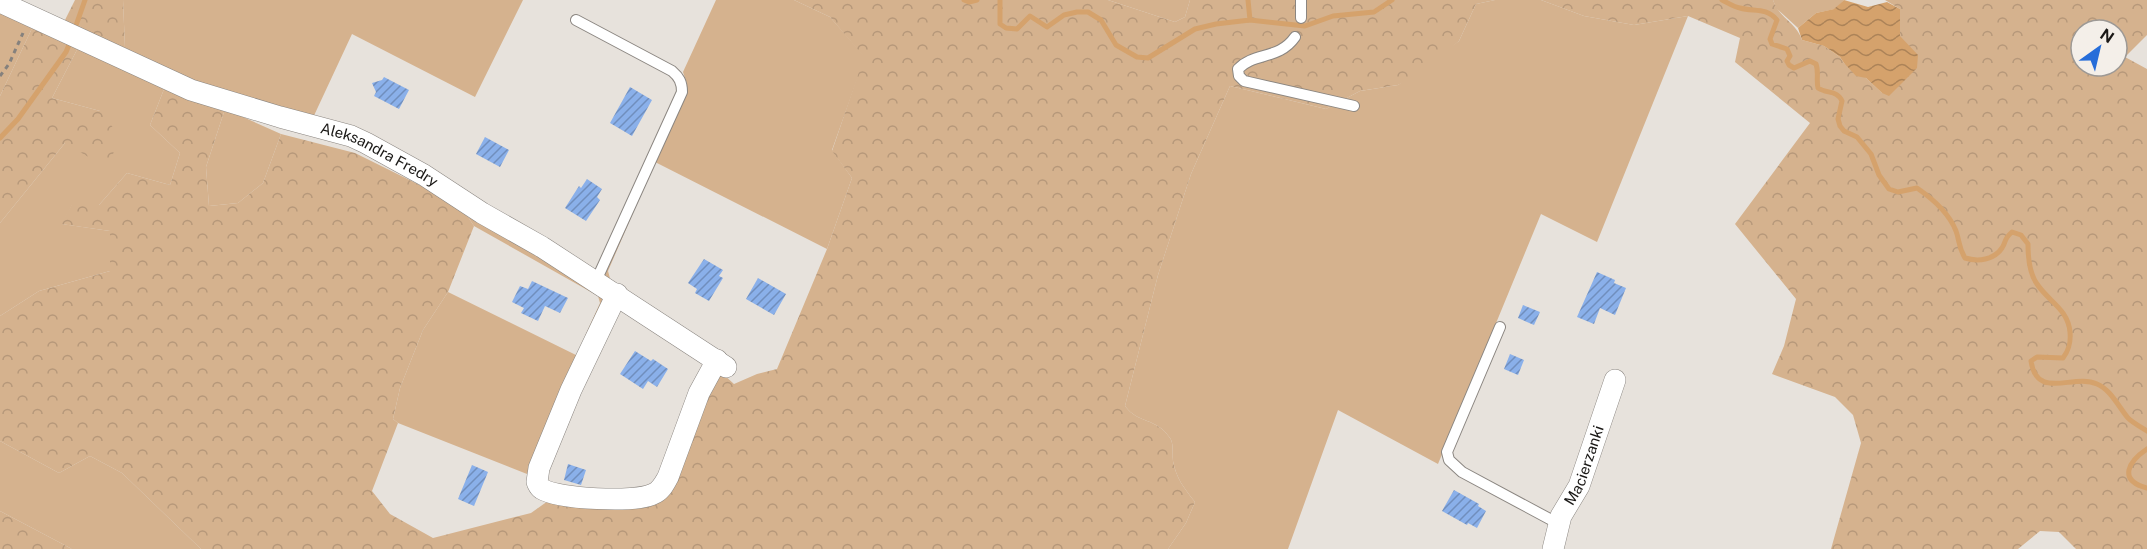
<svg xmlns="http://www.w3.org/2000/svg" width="2147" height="549" font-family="'Public Sans',sans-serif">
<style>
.grass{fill:#d5b28e}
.forest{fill:url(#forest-crowns);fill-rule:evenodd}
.water{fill:url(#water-waves)}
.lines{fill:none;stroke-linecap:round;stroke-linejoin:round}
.stream{stroke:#d5a26c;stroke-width:5}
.building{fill:url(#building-hatch)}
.lane-casing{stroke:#8b8681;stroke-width:12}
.street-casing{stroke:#8b8681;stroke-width:22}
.path{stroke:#85817d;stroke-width:3;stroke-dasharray:4.5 4.5;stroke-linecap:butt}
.lane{stroke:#fff;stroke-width:10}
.street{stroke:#fff;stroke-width:21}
.labels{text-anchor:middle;stroke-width:4.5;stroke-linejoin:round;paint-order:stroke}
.street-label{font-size:15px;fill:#1a1816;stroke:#f4efe9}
</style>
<defs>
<pattern id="forest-crowns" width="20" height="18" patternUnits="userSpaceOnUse" patternTransform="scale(1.5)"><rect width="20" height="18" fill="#d5b28e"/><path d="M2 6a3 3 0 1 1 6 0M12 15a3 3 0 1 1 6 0" fill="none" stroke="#b6987a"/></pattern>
<pattern id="water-waves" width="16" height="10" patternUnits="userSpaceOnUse" patternTransform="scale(1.5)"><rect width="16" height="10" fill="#d5a26c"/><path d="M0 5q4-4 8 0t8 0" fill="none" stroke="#ac8358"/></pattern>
<pattern id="building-hatch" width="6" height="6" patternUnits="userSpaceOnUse" patternTransform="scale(1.5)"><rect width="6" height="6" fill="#8ab0ea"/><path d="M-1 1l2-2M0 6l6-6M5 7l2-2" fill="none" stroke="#708ebd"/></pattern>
</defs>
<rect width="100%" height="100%" fill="#e7e2dc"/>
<path class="grass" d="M123 0H523L475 97 352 34 311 122 191 79 125 48Z
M716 0H794L830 17 865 57 832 150 852 178 827 249 655 162 608 271 611 282 605 279V271L685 92 687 84 683 72Z
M1108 0H1190L1185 17 1175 22Z
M1495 0H1541L1584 16 1634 25 1688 16 1597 242 1541 214 1438 464 1338 410 1288 549H1168L1186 523 1195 502C1184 488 1176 478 1173 461 1172 453 1174 444 1170 438 1156 417 1138 424 1125 406L1158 275 1191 174 1230 86 1326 109 1360 91 1398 85 1459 41 1476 4Z
M1773 0H1844L1835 9 1816 13 1798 28 1776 8Z
M0 6 35 22 0 96Z
M81 42 166 84 150 125 180 153 170 185 127 173 99 205H72L62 224 110 231V271L39 291 0 316V223L65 143 100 111 52 98Z
M225 109 281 134 263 183 238 203 209 206 206 167Z
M460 205 606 298 585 336 600 303 598 296 474 226Z
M448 292 580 357 527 474 398 423 393 419 400 388 423 330Z
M0 441 59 473 90 456 122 473 201 549H72L0 511Z"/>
<path class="forest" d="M75 0H123L125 48 64 22Z
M794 0H1108L1175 22 1185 17 1190 0H1495L1476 4 1459 41 1424 71 1398 85 1360 91 1326 109 1230 86 1191 174 1158 275 1125 406C1138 424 1156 417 1170 438 1174 444 1172 453 1173 461 1176 478 1184 488 1195 502L1186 523 1168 549H201L122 473 90 456 59 473 0 441V316L39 291 110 271V231L61 224 72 204 99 205 127 173 170 185 180 153 150 125 166 84 225 109 206 167 209 206 238 203 263 183 281 134 355 153 460 205 474 226 448 292 423 330 400 388 393 419 398 423 372 491 390 514 433 538 531 513 555 496H656L702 393 722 373 734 384 757 374 777 369 827 249 852 178 832 151 864 57 830 17Z
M1541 0H1773C1779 18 1796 22 1802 40L1824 46 1840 57 1844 63 1866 78 1882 93 1900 36V9L1885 0H2147V35L2125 57 2147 69V549H2076L2059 532 2040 531 2018 549H1831L1861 443 1853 415 1835 397 1772 374 1784 346 1796 299 1735 224 1810 123 1735 62 1740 38 1688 16 1634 25 1584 16ZM2081 30H2117V66H2081Z
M35 22 81 42 52 98 100 111 122 139 105 167 65 143 0 223V96Z
M0 511 72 549H0Z"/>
<path class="water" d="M1844 0 1868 7 1887 2 1900 9V36L1918 55 1917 68 1889 96 1882 93 1866 78 1856 76 1844 63 1840 57 1824 46 1802 40 1798 28 1816 13 1834 9Z"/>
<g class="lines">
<path class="stream" d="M964 0 969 2 977 0
M1000 0V24L1006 28 1017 29 1030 16 1047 27 1064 15 1077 12H1088L1101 20 1116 45 1137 57 1148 58 1195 29 1216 24 1250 20 1305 26 1333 16 1374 12 1392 0
M1248 0 1250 20
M1722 0C1728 3 1734 7 1740 8 1754 12 1766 7 1777 20L1770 39 1772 44 1787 49 1790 56 1787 61 1789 65 1794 68 1810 61 1816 64C1819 72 1816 80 1818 88 1827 94 1837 90 1842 101L1838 119 1840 126 1844 131 1857 137 1871 154 1879 175 1889 189 1898 192 1917 188C1933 199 1949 213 1956 231 1960 242 1958 246 1965 258 1978 262 1994 260 2002 248 2007 240 2003 240 2012 232L2021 235 2028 244C2028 257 2029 273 2037 284 2049 302 2068 309 2070 332 2071 343 2069 350 2063 358L2037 357 2031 361C2037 401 2073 373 2097 384 2111 390 2118 406 2128 418 2133 423 2141 427 2147 431
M74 31 85 0
M0 138 18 119 66 52 71 40
M2147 449C2129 461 2117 480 2147 488"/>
</g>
<path class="building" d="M384 77 409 90 399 109 374 96 376 92 372 83 382 80Z
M630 87 652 100 632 136 610 123Z
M485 137 509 150 500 167 476 154Z
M587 179 602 189 597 197 600 200 586 221 565 208 579 186 581 188Z
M704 259 723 270 719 276 723 278 709 301 695 293 697 289 688 283Z
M1597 272 1615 280 1614 283 1626 288 1615 315 1600 308 1594 324 1577 317Z
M758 278 786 294 774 315 746 299Z
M532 281 568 298 560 313 545 306 538 321 521 313 524 308 512 302 520 286 528 289Z
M1523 305 1540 312 1534 325 1518 318Z
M635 351 651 361 653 359 668 369 657 387 648 381 643 389 620 374Z
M1510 354 1524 360 1518 375 1504 369Z
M568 464 586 470 581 485 564 480Z
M472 465 488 472 474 506 458 499Z
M1454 490 1479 504 1478 506 1486 511 1477 528 1468 523 1467 525 1442 511Z"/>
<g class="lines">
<defs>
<path id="lane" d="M1301 0V18
M576 20 672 71C679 77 682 82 682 92L596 281
M1295 37C1279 60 1254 52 1238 69L1239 76 1244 81 1354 106
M1500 327 1447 452 1449 460 1462 472 1559 524"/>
<g id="street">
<path id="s1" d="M0 2 191 90 280 117 351 136 366 143 424 175 482 213 542 247 726 367"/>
<path d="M617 294 571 390 539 468 537 482C539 486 539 487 542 489 558 499 636 503 653 494 661 491 664 484 668 477L699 393 717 360"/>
<path id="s2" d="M1553 549 1561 516 1579 486 1615 380"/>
</g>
</defs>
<use href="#lane" class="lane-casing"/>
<use href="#street" class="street-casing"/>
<path class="path" d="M0 76 9 64 23 33"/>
<use href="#lane" class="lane"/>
<use href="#street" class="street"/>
</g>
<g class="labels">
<g class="street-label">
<text dy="5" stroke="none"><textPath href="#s1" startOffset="410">Aleksandra Fredry</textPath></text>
<text dy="5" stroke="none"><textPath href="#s2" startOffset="90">Macierzanki</textPath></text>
</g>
</g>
<g transform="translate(2099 48) rotate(34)"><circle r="28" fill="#f4efe9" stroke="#9d9995" stroke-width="1.5"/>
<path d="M0-4.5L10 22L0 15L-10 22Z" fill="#266dd9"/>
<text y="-9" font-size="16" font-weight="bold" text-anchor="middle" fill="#1a1816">N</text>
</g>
</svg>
